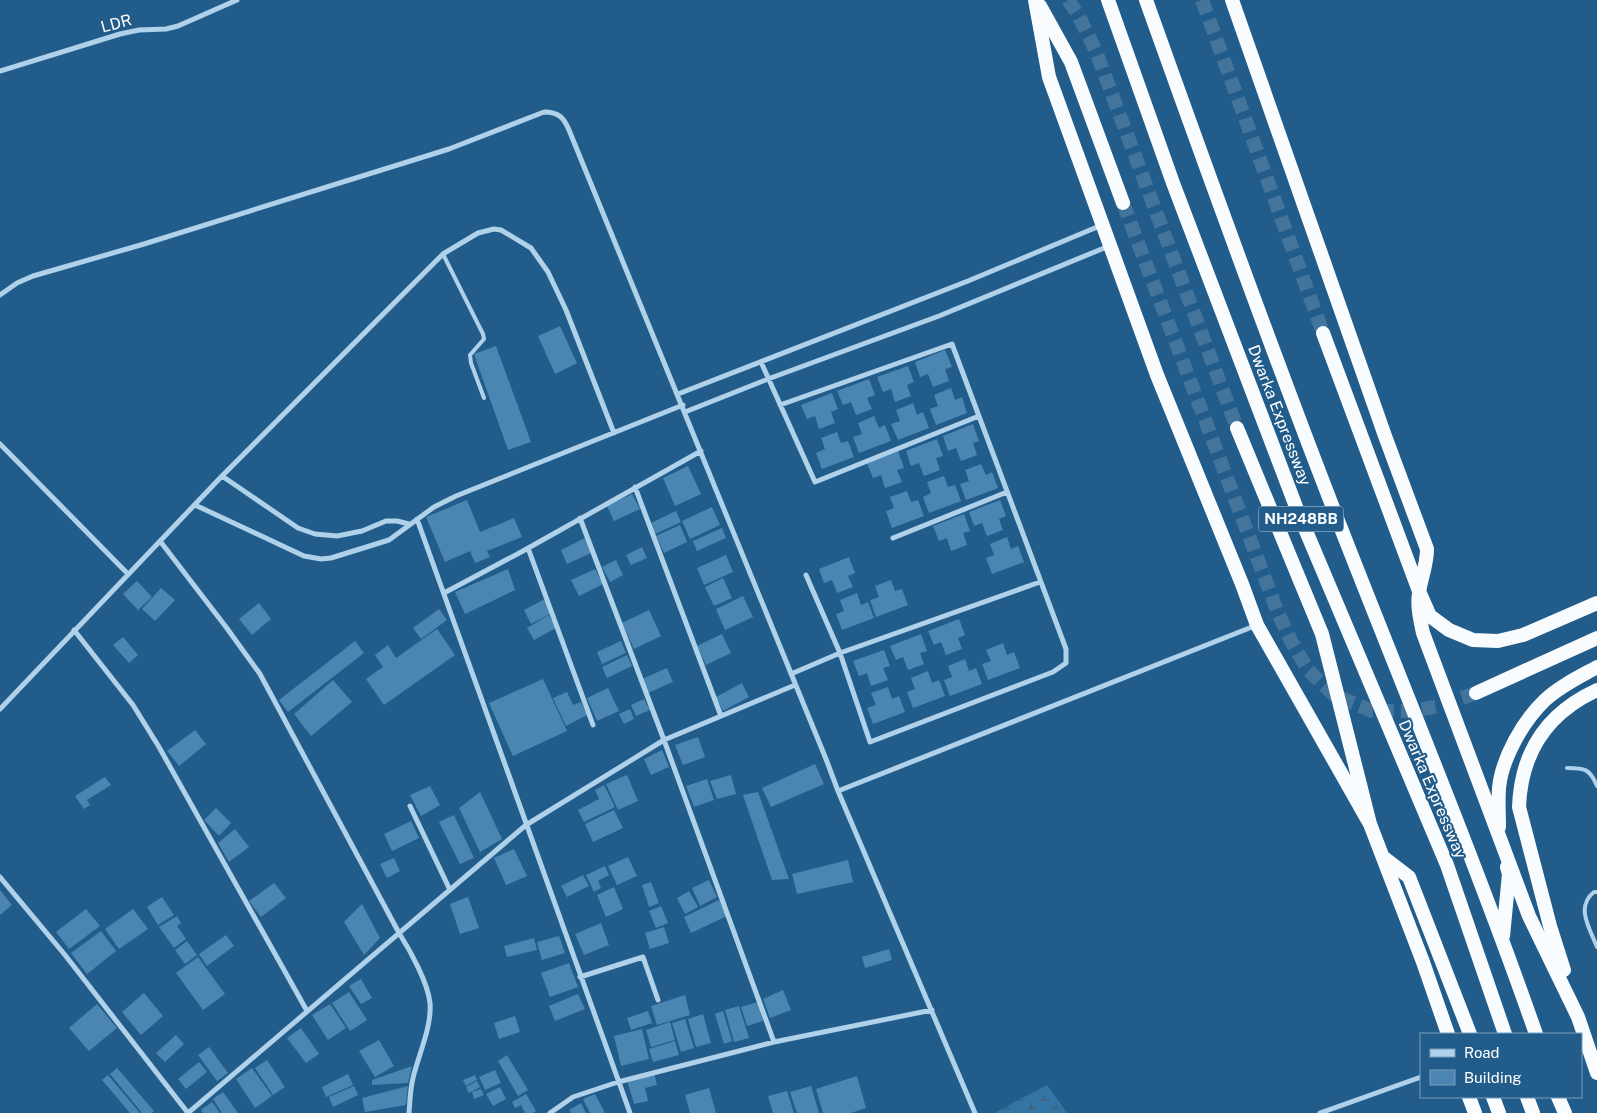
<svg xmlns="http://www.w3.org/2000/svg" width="1597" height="1113" font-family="'Public Sans',sans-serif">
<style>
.wetland{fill:url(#wetland-marsh)}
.building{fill:#4b86b2}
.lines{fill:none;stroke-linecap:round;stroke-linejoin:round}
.trunk-tunnel{stroke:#43749c;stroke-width:14;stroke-dasharray:14 7;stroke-linecap:butt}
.service{stroke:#afd1ea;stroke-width:4}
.minor{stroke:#afd1ea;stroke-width:5}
.trunk{stroke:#f9fcfe;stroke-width:14}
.labels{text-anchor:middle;stroke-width:4;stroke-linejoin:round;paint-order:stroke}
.shield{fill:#225c8a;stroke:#bdcedc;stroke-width:1}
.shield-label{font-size:15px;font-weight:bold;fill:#fff}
.street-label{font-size:16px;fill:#fff;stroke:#225c8a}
</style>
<defs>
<pattern id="wetland-marsh" width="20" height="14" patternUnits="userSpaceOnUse" patternTransform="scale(1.25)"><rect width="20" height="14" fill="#3375a5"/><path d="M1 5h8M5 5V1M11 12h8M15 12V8" fill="none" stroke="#415e74"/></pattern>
</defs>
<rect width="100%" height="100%" fill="#225c8a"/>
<path class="wetland" d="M1047 1085 1067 1113H996V1112Z"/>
<path class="building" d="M560 326 577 363 555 374 538 336Z
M496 346 531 442 508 450 474 354Z
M945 350 952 367 945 369 949 381 933 387 928 374 920 377 915 362Z
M908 366 914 382 907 385 911 396 895 402 891 389 883 392 877 377Z
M869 379 875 395 867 398 872 409 856 415 851 402 843 405 837 391Z
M951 388 955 400 962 397 967 413 936 425 930 409 938 406 934 395Z
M832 393 838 409 831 412 835 423 819 429 815 416 807 419 801 405Z
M913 403 917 415 923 412 929 428 898 440 891 424 900 421 896 410Z
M874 416 879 428 885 425 891 441 859 453 853 437 862 434 858 423Z
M973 424 979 441 973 443 977 455 961 461 956 448 948 451 943 436Z
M837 432 841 443 848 441 854 457 822 469 816 453 825 449 821 438Z
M937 439 943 456 936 458 940 470 924 476 919 463 911 466 906 451Z
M898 451 904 468 897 470 902 482 885 488 881 475 873 478 867 463Z
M981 464 986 475 992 472 998 488 966 500 960 484 969 481 965 470Z
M688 466 701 494 675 506 663 478Z
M944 476 948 487 955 485 961 501 929 513 923 497 931 493 927 482Z
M907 491 911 502 918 500 924 516 892 528 886 511 894 508 890 497Z
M632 494 640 509 614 521 607 506Z
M467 500 480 532 514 518 522 537 487 551 490 557 475 563 470 551 445 562 426 517Z
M1000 500 1006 516 999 519 1003 530 987 536 982 523 974 526 969 512Z
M712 507 720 525 690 539 682 521Z
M676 511 681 522 655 534 651 523Z
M964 514 970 531 963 533 967 545 951 551 947 538 939 541 933 526Z
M680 525 687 542 664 553 656 536Z
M722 528 726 538 697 551 693 541Z
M1007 537 1011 549 1018 546 1024 562 992 574 986 558 994 555 990 544Z
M585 538 591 553 567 564 561 550Z
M642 547 647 558 631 565 626 555Z
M726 555 733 572 704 585 697 568Z
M849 557 855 573 848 576 853 587 837 593 832 580 824 583 819 569Z
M616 560 623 575 610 582 602 567Z
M508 569 515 590 465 614 455 592Z
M595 569 603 584 579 596 571 580Z
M723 578 732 598 714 606 705 587Z
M891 580 895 591 902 589 908 605 876 617 870 600 879 597 875 586Z
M137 581 152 597 138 610 123 594Z
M161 588 175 600 155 621 142 609Z
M857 593 861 605 868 602 874 618 842 630 836 614 844 611 840 600Z
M743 596 753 617 725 630 716 609Z
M545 599 550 614 531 624 524 610Z
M259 603 271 619 252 635 239 619Z
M439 609 447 620 421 639 413 628Z
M649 610 661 636 634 649 622 623Z
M549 615 556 628 534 640 527 628Z
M959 619 965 635 958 638 962 649 946 655 941 642 934 645 928 631Z
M437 629 455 655 384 705 366 679 383 667 375 655 388 645 396 658Z
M722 634 731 653 706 665 697 646Z
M921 634 927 651 920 653 924 664 908 670 903 657 896 660 890 646Z
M123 637 138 655 129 663 113 645Z
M355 641 364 653 288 712 279 700Z
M621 641 626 653 602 664 597 652Z
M1003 643 1007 655 1014 652 1020 668 988 680 982 664 991 661 986 650Z
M884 650 890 666 883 668 888 680 871 686 867 673 859 676 853 661Z
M627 655 632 666 607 678 602 667Z
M965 659 969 671 976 668 982 684 950 696 944 680 952 677 948 666Z
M667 668 673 682 648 693 642 679Z
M928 671 932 683 939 680 945 696 913 708 907 692 915 689 911 678Z
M543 679 567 731 513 756 489 703Z
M333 680 352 702 311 736 294 714Z
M742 683 749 697 723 711 716 697Z
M888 687 892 699 899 696 905 712 873 724 867 708 876 705 871 693Z
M608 688 619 711 597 721 587 698Z
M567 692 573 705 581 702 587 715 566 726 553 698Z
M644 699 650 710 636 716 631 705Z
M630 709 634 719 624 724 619 714Z
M195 730 206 744 179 766 167 751Z
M698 737 705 757 683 765 675 745Z
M662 750 669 767 651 775 644 759Z
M815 764 824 784 771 807 762 788Z
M627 775 638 801 618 810 606 784Z
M731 775 736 794 717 799 710 781Z
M105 777 111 785 87 800 90 805 84 809 75 796Z
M707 779 714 800 694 807 686 786Z
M604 785 615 807 584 822 578 810 599 799 595 790Z
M430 786 440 805 421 816 410 795Z
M480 792 502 839 480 852 459 808Z
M758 792 789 879 772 880 743 795Z
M216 808 231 823 219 836 204 820Z
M614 810 623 828 593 842 585 824Z
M454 815 474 858 460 864 439 822Z
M411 821 419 838 392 851 384 834Z
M235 829 249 847 229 862 218 843Z
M514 849 527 876 506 885 494 858Z
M628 857 637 876 617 885 608 866Z
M394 858 400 871 387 878 380 864Z
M848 860 853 882 797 894 792 874Z
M605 866 609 875 598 881 601 888 594 892 586 875Z
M583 875 589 886 567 897 561 886Z
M709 880 717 897 700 906 692 888Z
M651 882 659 903 649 907 642 885Z
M274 883 286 898 261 917 249 901Z
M614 887 623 909 606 917 597 895Z
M0 890 12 905 0 915Z
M689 891 698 907 685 914 677 898Z
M162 897 174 915 158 925 147 907Z
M468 897 479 928 460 934 450 904Z
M719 900 727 916 691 933 684 917Z
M362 904 380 938 364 955 344 922Z
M661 906 668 923 656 928 649 911Z
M86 909 100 926 69 949 56 932Z
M133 909 148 929 119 949 105 929Z
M177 916 181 923 177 926 186 939 174 948 159 927Z
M601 923 609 945 584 955 575 934Z
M664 927 669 943 650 949 645 933Z
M101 931 116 951 87 974 71 953Z
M226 935 234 946 207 966 199 954Z
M559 936 565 953 542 960 537 942Z
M534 938 537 950 507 957 504 946Z
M187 941 197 955 185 964 175 950Z
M889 949 892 960 865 968 862 957Z
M198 957 225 994 203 1010 176 973Z
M569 963 578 987 550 997 541 973Z
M361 979 372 998 361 1004 349 986Z
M783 990 791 1010 770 1018 763 999Z
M349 992 367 1020 350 1031 332 1003Z
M144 993 163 1016 141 1035 122 1012Z
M578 994 585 1009 555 1021 549 1006Z
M685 995 690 1015 657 1025 651 1006Z
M758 1002 763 1021 747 1026 741 1007Z
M97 1004 117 1028 89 1051 69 1028Z
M330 1004 346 1028 328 1040 312 1015Z
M739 1006 749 1038 734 1042 725 1010Z
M648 1011 652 1023 631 1030 627 1018Z
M723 1011 732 1041 724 1044 715 1014Z
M703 1014 711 1043 696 1047 688 1019Z
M515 1016 520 1032 499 1039 494 1023Z
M685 1019 694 1048 681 1052 672 1023Z
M670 1022 675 1040 651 1047 646 1030Z
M301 1028 319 1054 306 1063 287 1038Z
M642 1029 649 1059 621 1066 614 1036Z
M176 1035 184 1044 165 1062 156 1053Z
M379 1040 394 1066 375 1077 359 1051Z
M675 1041 679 1055 653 1062 649 1049Z
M209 1047 228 1073 217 1081 198 1055Z
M507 1055 528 1090 518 1096 498 1061Z
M267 1060 285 1087 273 1095 255 1068Z
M199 1062 207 1072 186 1089 178 1079Z
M412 1066 408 1083 372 1085V1080Z
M117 1068 154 1111 152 1113H142L110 1074Z
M252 1068 272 1096 255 1108 236 1079Z
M495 1070 501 1083 485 1090 479 1077Z
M654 1073 657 1085 645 1088 648 1101 634 1104 627 1080Z
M348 1074 353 1085 326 1097 322 1087Z
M108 1075 140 1113H130L102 1080Z
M475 1075 477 1080 466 1086 463 1080Z
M857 1076 866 1108 851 1113H823L816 1089Z
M477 1081 480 1087 469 1093 466 1087Z
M354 1086 358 1095 333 1107 329 1097Z
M408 1086 406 1105 365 1112 362 1098Z
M811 1086 819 1113H797L790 1092Z
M500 1087 506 1099 493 1106 486 1094Z
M709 1088 716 1113H690L685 1095Z
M481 1089 484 1095 474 1099 472 1092Z
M787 1091 794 1113H773L768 1096Z
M223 1092 238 1113H222L213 1099Z
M526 1094 536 1111 533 1113H525L521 1105 515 1108 512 1102Z
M595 1094 605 1113H590L583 1099Z
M212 1102 220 1113H203L201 1110Z
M581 1103 586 1113H571L569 1110Z"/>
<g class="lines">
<path class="trunk-tunnel" d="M1068 0 1077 13 1095 49 1237 428
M1202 0 1323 333
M1123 203 1278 613 1291 641 1308 670 1334 695 1372 711H1410L1441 706 1476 693"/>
<path class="service" d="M443 254 483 334 484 339 470 355 471 363 484 398
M1567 768C1585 768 1590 769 1597 786
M1597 892H1594C1575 907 1590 929 1597 947"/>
<path class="minor" d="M0 71 120 34 139 30 166 29 178 26 237 0
M0 295 17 283 33 276 144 244 449 149 544 112C559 112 564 118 569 130L826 759 838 791 975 1113
M761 362 815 482 979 416
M678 394 968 281 1102 225
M780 405 952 344 1066 649V663L1053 672 870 742 840 653 806 575
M685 412 768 379 939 316 1109 246
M0 444 128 574
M222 476 298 528 315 534 337 536 362 531 386 521H397L409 524
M635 487 721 716
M195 505 304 556 321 559 331 558 389 540 434 507 456 496 683 405
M580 518 664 740 774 1042
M417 519 630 1113
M893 538 1007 492
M160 541 226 627 260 674 399 933C410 950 428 983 430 1003 432 1027 418 1056 413 1078 410 1090 410 1102 409 1113
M528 548 593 725
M444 593 523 551 701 451
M74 630 133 705 159 747 307 1011
M791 674 840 653 1040 582
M0 709 222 476 443 254 478 233 494 229 501 230 531 248 548 272 566 310 614 433
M838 791 1257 625
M410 806 450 890
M0 877 65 955 188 1113 526 825 664 740 795 685
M580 977 643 957 658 1000
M550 1113 573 1097 618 1082 774 1042 932 1010
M1320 1113 1421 1077"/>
<path class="trunk" d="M1035 0 1049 77 1157 375 1242 584 1257 625 1370 824
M1108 0 1173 183 1298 512 1447 865 1505 1034
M1146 0C1206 168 1266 335 1330 500 1399 678 1473 854 1536 1034
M1232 0 1385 436 1427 549C1427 565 1421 578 1419 593 1417 606 1420 619 1423 633L1529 916 1578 1017 1597 1073
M1040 6 1071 62 1123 203
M1323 333 1419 591 1430 616 1449 630 1473 640 1498 641 1523 635 1597 603
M1237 428 1322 634 1370 824 1423 962 1448 1034
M1476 693 1597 638
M1499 827C1499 814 1498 801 1499 788 1502 758 1523 721 1545 700 1560 686 1579 677 1597 667
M1383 857 1409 877 1470 1034
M1503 936 1509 874 1507 867
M1564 970 1550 926 1519 807C1521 752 1547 713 1597 690
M1469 1097 1475 1113
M1493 1097 1499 1113
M1527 1097 1533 1113
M1558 1097 1565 1113"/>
</g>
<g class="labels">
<rect class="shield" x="1258.5" y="506.5" width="85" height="25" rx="4"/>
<g class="shield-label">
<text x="1301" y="524">NH248BB</text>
</g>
<g class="street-label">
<text transform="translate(116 23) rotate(-15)" y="6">LDR</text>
<text transform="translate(1280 415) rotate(69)" y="6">Dwarka Expressway</text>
<text transform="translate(1433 789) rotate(67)" y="6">Dwarka Expressway</text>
</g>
</g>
<rect x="1420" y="1033" width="162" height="65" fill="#225c8a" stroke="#7a9db9"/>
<rect x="1430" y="1049" width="25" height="8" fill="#afd1ea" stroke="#7a9db9"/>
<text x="1464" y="1058" font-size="15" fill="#ffffff">Road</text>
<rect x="1430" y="1070" width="25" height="15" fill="#4b86b2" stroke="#7a9db9"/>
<text x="1464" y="1083" font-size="15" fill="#ffffff">Building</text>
</svg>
